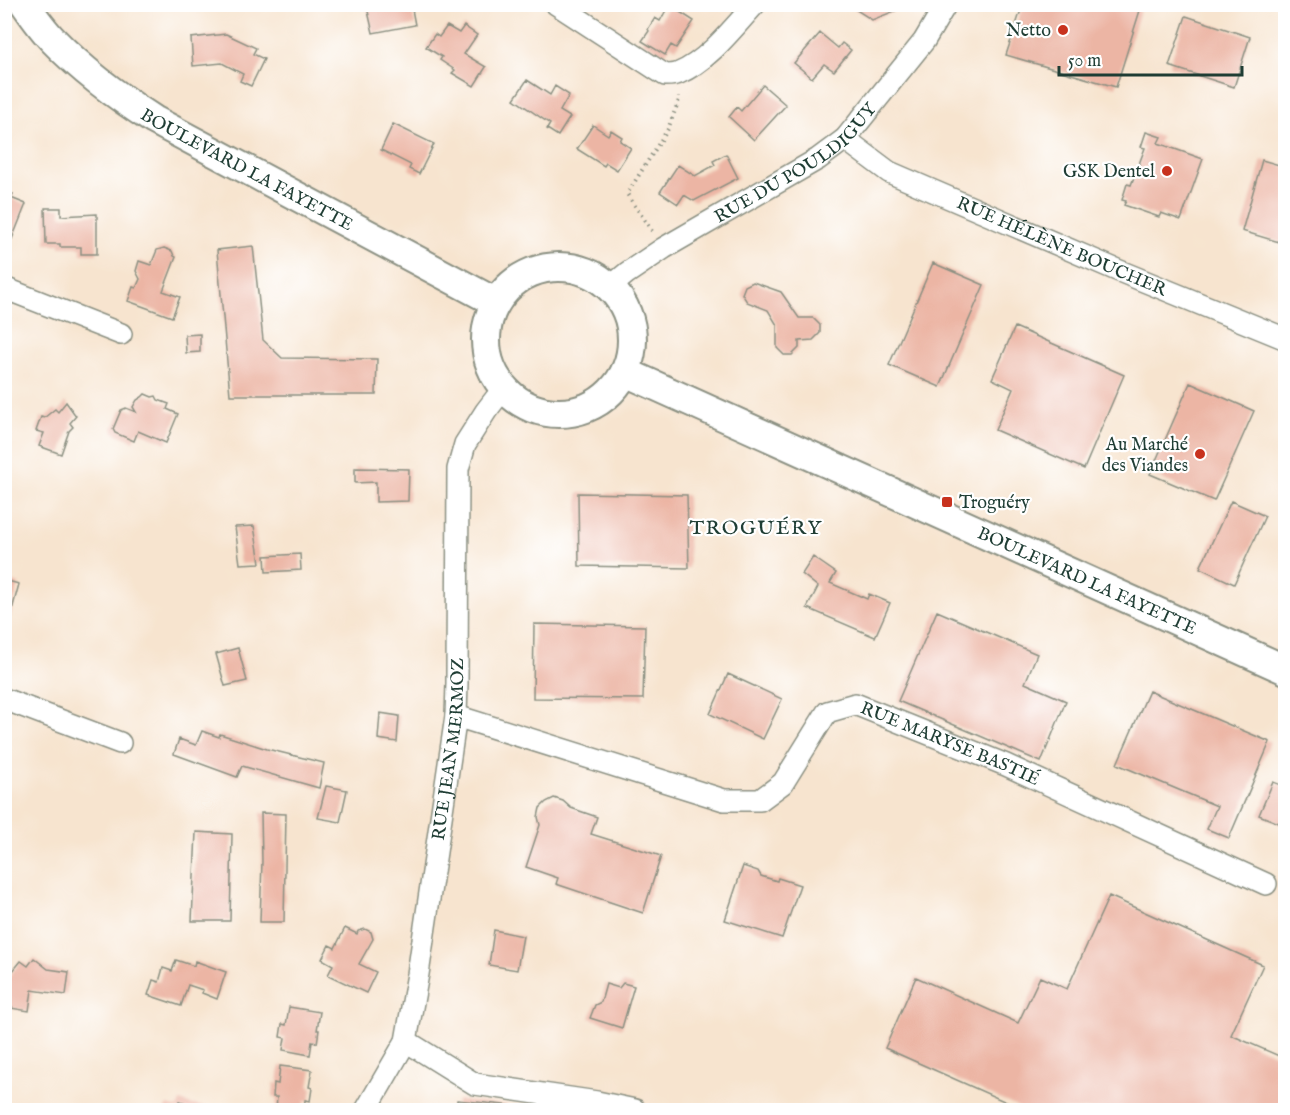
<svg xmlns="http://www.w3.org/2000/svg" width="1290" height="1115" font-family="'IM FELL English',serif">
<style>
.building{fill:#ecb5a4}
.lines{fill:none;stroke-linecap:round;stroke-linejoin:round}
.minor-casing{stroke:#8b9082;stroke-width:24}
.secondary-casing{stroke:#8b9082;stroke-width:32}
.path{stroke:#8b9082;stroke-width:4;stroke-dasharray:1.5 4.5;stroke-linecap:butt}
.minor{stroke:#fff;stroke-width:21}
.secondary{stroke:#fff;stroke-width:28}
.poi-dot{fill:#c8321e;stroke:#fff;stroke-width:2}
.labels{text-anchor:middle;stroke-width:4.5;stroke-linejoin:round;paint-order:stroke}
.poi-label{font-size:18px;fill:#1f3d34;stroke:#fff;text-anchor:end}
.street-label{font-size:18px;fill:#1f3d34;stroke:#fff}
.neighbourhood-label{font-size:20px;letter-spacing:1.5px;fill:#1f3d34;stroke:#fff}
</style>
<rect width="100%" height="100%" fill="#fff"/>
<filter id="ink" filterUnits="userSpaceOnUse"><feTurbulence type="fractalNoise" baseFrequency=".0167" numOctaves="2"/><feDisplacementMap in="SourceGraphic" scale="12" xChannelSelector="R" yChannelSelector="G"/><feConvolveMatrix kernelMatrix="1 2 1 2 8 2 1 2 1" color-interpolation-filters="sRGB"/></filter>
<filter id="wash" filterUnits="userSpaceOnUse"><feTurbulence type="fractalNoise" baseFrequency=".008" numOctaves="4" result="noise"/><feDisplacementMap in="SourceGraphic" scale="24" xChannelSelector="R" yChannelSelector="G"/><feGaussianBlur stdDeviation="1.35" result="paint"/><feColorMatrix in="noise" values="0 0 0 0 0 0 0 0 0 0 0 0 0 0 0 0 0 1.4 0 .05"/><feComposite in="paint" operator="in"/></filter>
<g filter="url(#wash)">
<rect width="100%" height="100%" fill="#f7e4cf"/>
<g id="blocks">
<path class="building" d="M380 4H411L415 25 373 33 367 7Z
M847 4H903L900 9 872 20Z
M1023 4H1142L1116 87 1006 55Z
M669 5 694 21 676 48 671 45 665 55 642 41 649 31 648 29 655 18 660 21Z
M1186 16 1250 37 1234 87 1169 66Z
M447 26 459 33 464 26 477 35 464 54 486 67 474 86 452 73 455 70 440 60 442 57 426 47 435 34 439 37Z
M820 33 838 48 842 43 851 50 834 71 824 64 812 78 794 63Z
M226 34 256 48 253 54 264 59 251 86 240 81 243 74 222 63 193 66 191 38Z
M527 80 550 95 555 86 569 95 560 111 570 117 558 136 547 129 550 124 514 99Z
M763 85 786 105 754 140 729 117 737 107 741 111Z
M393 124 434 144 419 174 409 169 411 165 381 150Z
M593 125 608 135 611 130 622 137 620 141 631 148 617 170 606 163 604 166 577 149Z
M1146 132 1161 137 1158 143 1203 159 1181 220 1161 213 1159 217 1124 205 1126 201 1122 200 1127 184 1131 185 1145 148 1141 147Z
M726 154 738 178 694 201 684 195 678 204 660 192 678 165 695 176 715 165 713 161Z
M1262 160 1286 167V244L1242 231Z
M4 191 13 194 11 198 26 204 12 239 4 236Z
M45 208H61V216L97 214V254H81V247H60V244H46Z
M253 246 263 340 282 358 377 359 376 395H230L217 250Z
M164 248 172 251 174 256 176 257 163 291 180 297 172 317 128 301 133 287 136 288 140 279 136 271 139 261 151 265 157 250Z
M933 263 984 285 940 387 889 365Z
M753 282 781 292 799 318H813L820 325V333L813 340 799 341V348L792 355H784L777 348V325L768 310 747 302 742 294 745 286Z
M1015 327 1124 375 1084 469 995 430 1013 389 992 379Z
M200 334V352L186 353 185 335Z
M1190 383 1254 411 1214 501 1150 474Z
M145 394 152 397 156 396 158 400 169 404 167 409 178 414 166 443 138 431 134 441 115 433 113 429 121 410 126 408 136 412 133 407 137 400 142 397Z
M66 402 76 416 70 423 73 427 69 431 61 454 39 446 44 433 36 431 41 417 44 418 55 409 58 412Z
M355 468 409 469 408 501 376 502V482L355 483Z
M578 493 687 495 689 568 579 566Z
M1231 501 1265 516 1234 584 1200 568Z
M254 526 260 563 240 564 235 527Z
M300 554 301 570 266 572 265 556Z
M813 557 836 573 830 583 867 599 869 594 890 603 875 637 807 608 818 587 802 574Z
M4 580 19 584 8 625 4 624Z
M937 611 1037 654 1025 683 1066 701 1041 762 898 701Z
M534 624 645 626 643 699 533 698Z
M238 648 247 681 225 686 216 654Z
M728 674 782 699 763 739 710 714Z
M1149 691 1270 742 1229 838 1207 829 1217 806 1117 764Z
M380 713 399 716 397 742 378 739Z
M202 731 219 737 220 734 267 749 324 763 319 788 242 766 237 777 174 754 179 739 196 745Z
M1273 782 1286 787V826L1259 815Z
M326 786 347 790 340 822 318 818Z
M554 798 563 801 571 808 597 817 591 834 661 856 643 913 556 884 558 878 526 867 540 825 538 817 540 808 546 802Z
M261 813 286 814 284 922H260L262 861Z
M196 832 232 834 230 921H192Z
M743 866 758 871 761 876 777 881 778 878 800 885 782 938 725 920Z
M1109 896 1263 965 1231 1035 1286 1059V1110H1024L885 1048 916 977 1018 1023 1040 977 1067 989Z
M345 928 357 934 358 931 365 929 371 932 373 939 359 964 376 972 366 993 328 975 333 965 322 959 329 945 335 948Z
M494 930 523 936 517 970 489 965Z
M34 958 48 969 69 972 66 995 32 990 29 1011 4 1007 6 994H4V979L8 977 21 961 28 966Z
M176 960 194 966 195 961 226 972 217 999 202 993 203 990 188 985 181 1006 148 995 153 980 159 982 163 968 172 971Z
M623 983 634 986 622 1028 590 1018 595 1005 601 1002 606 984 619 988Z
M289 1007 320 1012 317 1030H319L317 1043 312 1042 310 1055 283 1050 285 1038 280 1037 282 1024 286 1025Z
M280 1066 312 1070 309 1087 312 1088 310 1101 305 1100 304 1110H276L277 1097H273L274 1083 278 1084Z
M457 1100 513 1106 512 1110H456Z
M180 1101 192 1105 218 1109V1110H164L167 1105 178 1108Z"/>
</g>
</g>
<g filter="url(#ink)">
<use href="#blocks" fill-opacity="0" stroke="#8b9082" stroke-width="1.5"/>
<g class="lines">
<defs>
<g id="minor">
<path d="M556 4 665 75C670 75 675 75 679 73 708 61 733 28 755 4"/>
<path id="s1" d="M845 139 889 172 1117 270 1286 339"/>
<path id="s2" d="M610 287 627 273 664 248 818 159 845 139 924 41 946 4"/>
<path d="M4 288 121 334"/>
<path d="M4 699 120 743"/>
<path id="s3" d="M456 716 724 800H760L783 783 827 712 855 704 1006 765 1266 884"/>
<path d="M406 1041 475 1084 597 1102 635 1110"/>
<path id="s4" d="M366 1110 406 1041 418 974 456 716 457 683 458 469 465 444 486 411 503 389"/>
</g>
<g id="secondary">
<path id="s5" d="M25 4C34 17 43 30 54 41 84 72 118 97 154 120L495 302"/>
<circle cx="559" cy="340" r="73"/>
<path id="s6" d="M625 372 1286 670"/>
</g>
</defs>
<use href="#minor" class="minor-casing"/>
<use href="#secondary" class="secondary-casing"/>
<path class="path" d="M652 231 627 194 668 129 679 100V96"/>
<use href="#minor" class="minor"/>
<use href="#secondary" class="secondary"/>
</g>
</g>
<g class="poi-dot">
<circle cx="1063" cy="30" r="6"/>
<circle cx="1167" cy="171" r="6"/>
<circle cx="1200" cy="454" r="6"/>
<rect x="941" y="496" width="12" height="12" rx="3"/>
</g>
<g class="labels">
<g class="poi-label">
<text x="1051" y="36">Netto</text>
<text x="1155" y="177">GSK Dentel</text>
<text x="1188" y="450">Au Marché<tspan x="1188" dy="21">des Viandes</tspan></text>
<text x="959" y="508" text-anchor="start">Troguéry</text>
</g>
<g class="street-label">
<text dy="6" stroke="none"><textPath href="#s2" startOffset="224">RUE DU POULDIGUY</textPath></text>
<text dy="6" stroke="none"><textPath href="#s5" startOffset="280">BOULEVARD LA FAYETTE</textPath></text>
<text dy="6" stroke="none"><textPath href="#s1" startOffset="243">RUE HÉLÈNE BOUCHER</textPath></text>
<text dy="6" stroke="none"><textPath href="#s6" startOffset="507">BOULEVARD LA FAYETTE</textPath></text>
<text dy="6" stroke="none"><textPath href="#s3" startOffset="561">RUE MARYSE BASTIÉ</textPath></text>
<text dy="6" stroke="none"><textPath href="#s4" startOffset="375">RUE JEAN MERMOZ</textPath></text>
</g>
<g class="neighbourhood-label">
<text x="756" y="534">TROGUÉRY</text>
</g>
</g>
<rect width="1290" height="1115" fill="none" stroke="#fff" stroke-width="24"/>
<path d="M1059 66v9h183v-9" fill="none" stroke="#1f3d34" stroke-width="3"/>
<text x="1068" y="66" font-size="18" fill="#1f3d34" stroke="#ffffff" stroke-width="4.5" paint-order="stroke">50 m</text>
</svg>
